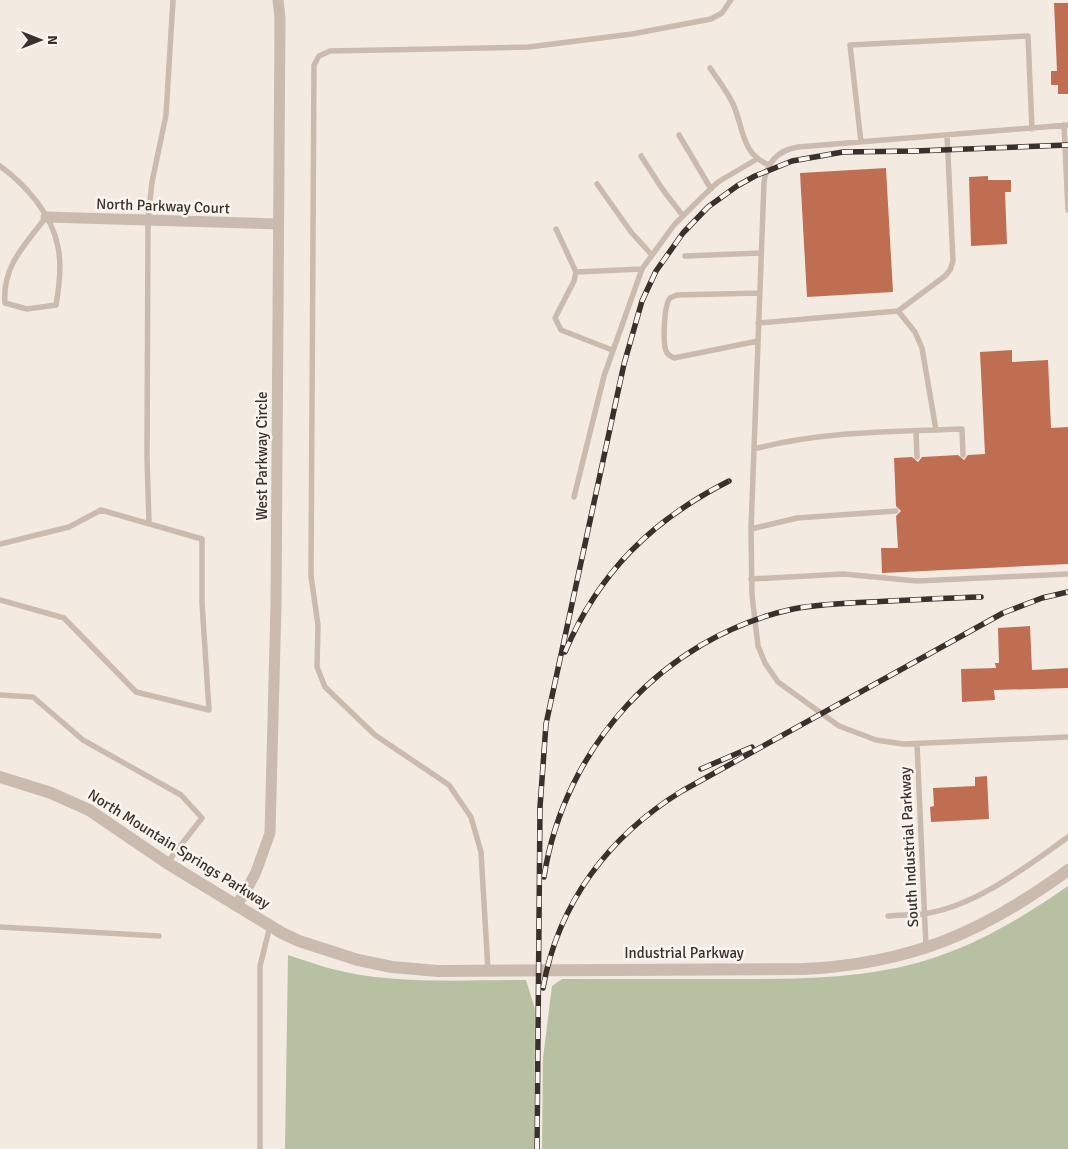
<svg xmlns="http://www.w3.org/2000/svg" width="1068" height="1149" font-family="Signika,sans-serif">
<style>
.green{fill:#b7c1a2}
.building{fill:#c06e52}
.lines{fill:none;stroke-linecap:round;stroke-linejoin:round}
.service{stroke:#cbbbae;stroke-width:5.5}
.minor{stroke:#cbbbae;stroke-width:11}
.tertiary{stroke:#cbbbae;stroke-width:12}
.rail-casing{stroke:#3a302c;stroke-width:5.5}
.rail{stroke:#faf5ee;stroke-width:4;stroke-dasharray:11;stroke-linecap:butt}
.labels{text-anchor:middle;stroke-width:5;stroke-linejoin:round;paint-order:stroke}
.street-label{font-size:15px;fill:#3a302c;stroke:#faf5ee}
</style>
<rect width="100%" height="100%" fill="#f3ebe2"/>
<path class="green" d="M1068 886V1149H542L543 1058 552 986 562 979C617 979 671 979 725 979 796 979 871 980 939 956 985 940 1028 914 1068 886Z
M288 955C301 959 314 964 328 968 389 985 463 980 526 980L535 1009 534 1149H285Z"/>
<path class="building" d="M1054 3H1068V94H1058V85H1051V71H1057Z
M886 168 893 292 807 297 800 173Z
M988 176V180H1011V192H1005L1007 244 971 246 969 177Z
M1012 350V362L1048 360 1051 428 1068 427V564L882 573 881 548H898L896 516 901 511 896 506 894 458 912 457 918 462 922 457 958 455 964 460 968 455 985 454 980 352Z
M1030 626 1032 670 1068 668V688L994 690 995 700 962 702 961 669 996 668 995 663H999L998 628Z
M987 776 989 819 931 822 930 807 934 806 933 788 975 786V777Z"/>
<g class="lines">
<path class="service" d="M710 68C718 80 727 91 733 104 744 128 741 154 769 165
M1064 125 1068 210
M1068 125 798 147C778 150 766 163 764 183L751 529 752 595 758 646 765 663 778 682 839 726 876 740 903 744 1068 737
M679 135 711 189
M861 142 850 45 1028 36 1032 129
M641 156 663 190 683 216
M0 166C25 184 52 214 58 247 62 265 59 288 56 305L27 309 5 303C2 266 25 245 46 217
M597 184 631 232 651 254
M556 229 576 272 574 281 555 318 561 330 612 350
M685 256 761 253
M576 272 642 269
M898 311 915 332 922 348 936 430
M758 323 898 311 945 276 950 270 953 261 947 135
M758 341 674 358C671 356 669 356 667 353 662 345 664 305 670 298L677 295 760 293
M916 431 917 457
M754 449C822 431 892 432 962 429L963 455
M574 497 604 376 642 269 674 225 703 196 718 182 757 159
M149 524 147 457 148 220 152 182 166 115 173 0
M751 529 797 518 896 511
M0 544 69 527 101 510 202 539V603L209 710 136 692 64 618 0 600
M751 579 843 574 917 581 1068 574
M0 695 33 697 83 740 181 795 202 818 167 863
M917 744 926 947
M888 916C899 915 911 915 923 914 975 907 1026 867 1068 837
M0 927 159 936
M488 970 481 852 471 817 449 785 375 735 325 687 317 667 318 625 311 576 314 65 319 56 330 51 529 47 632 34 711 19 722 13 731 0
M260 1149V966L270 926"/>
<path class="minor" d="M46 217 278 224
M236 904 244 895 256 872 270 833 276 605 280 18 278 0"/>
<path class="tertiary" d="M0 777 51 793 89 810 167 863 282 933 299 941 358 960 392 967 438 971 803 969C910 964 982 933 1068 870"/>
<defs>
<path id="rail" d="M565 652C599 572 652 520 729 481
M701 769 752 747
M544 877C564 747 664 637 793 609 819 604 846 603 872 602 908 600 945 598 981 597
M543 988C558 903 609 836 682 791L1003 613 1042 598 1068 592
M537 1149 540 807 546 724 624 364 642 301 656 271 683 233 708 207 737 186 755 176 792 161 843 152 916 151 1068 145"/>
</defs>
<use href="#rail" class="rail-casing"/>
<use href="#rail" class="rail"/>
</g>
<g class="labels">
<g class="street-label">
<text transform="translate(163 206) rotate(2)" y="5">North Parkway Court</text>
<text transform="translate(262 456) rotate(-90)" y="5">West Parkway Circle</text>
<text transform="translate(909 847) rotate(-93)" y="5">South Industrial Parkway</text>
<text transform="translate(179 849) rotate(32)" y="5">North Mountain Springs Parkway</text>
<text x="684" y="958">Industrial Parkway</text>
</g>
</g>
<g transform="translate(40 40) rotate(90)" stroke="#faf5ee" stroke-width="4" paint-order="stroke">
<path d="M0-4L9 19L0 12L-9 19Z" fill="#3a302c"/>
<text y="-8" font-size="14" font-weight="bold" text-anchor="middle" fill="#3a302c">N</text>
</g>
</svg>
